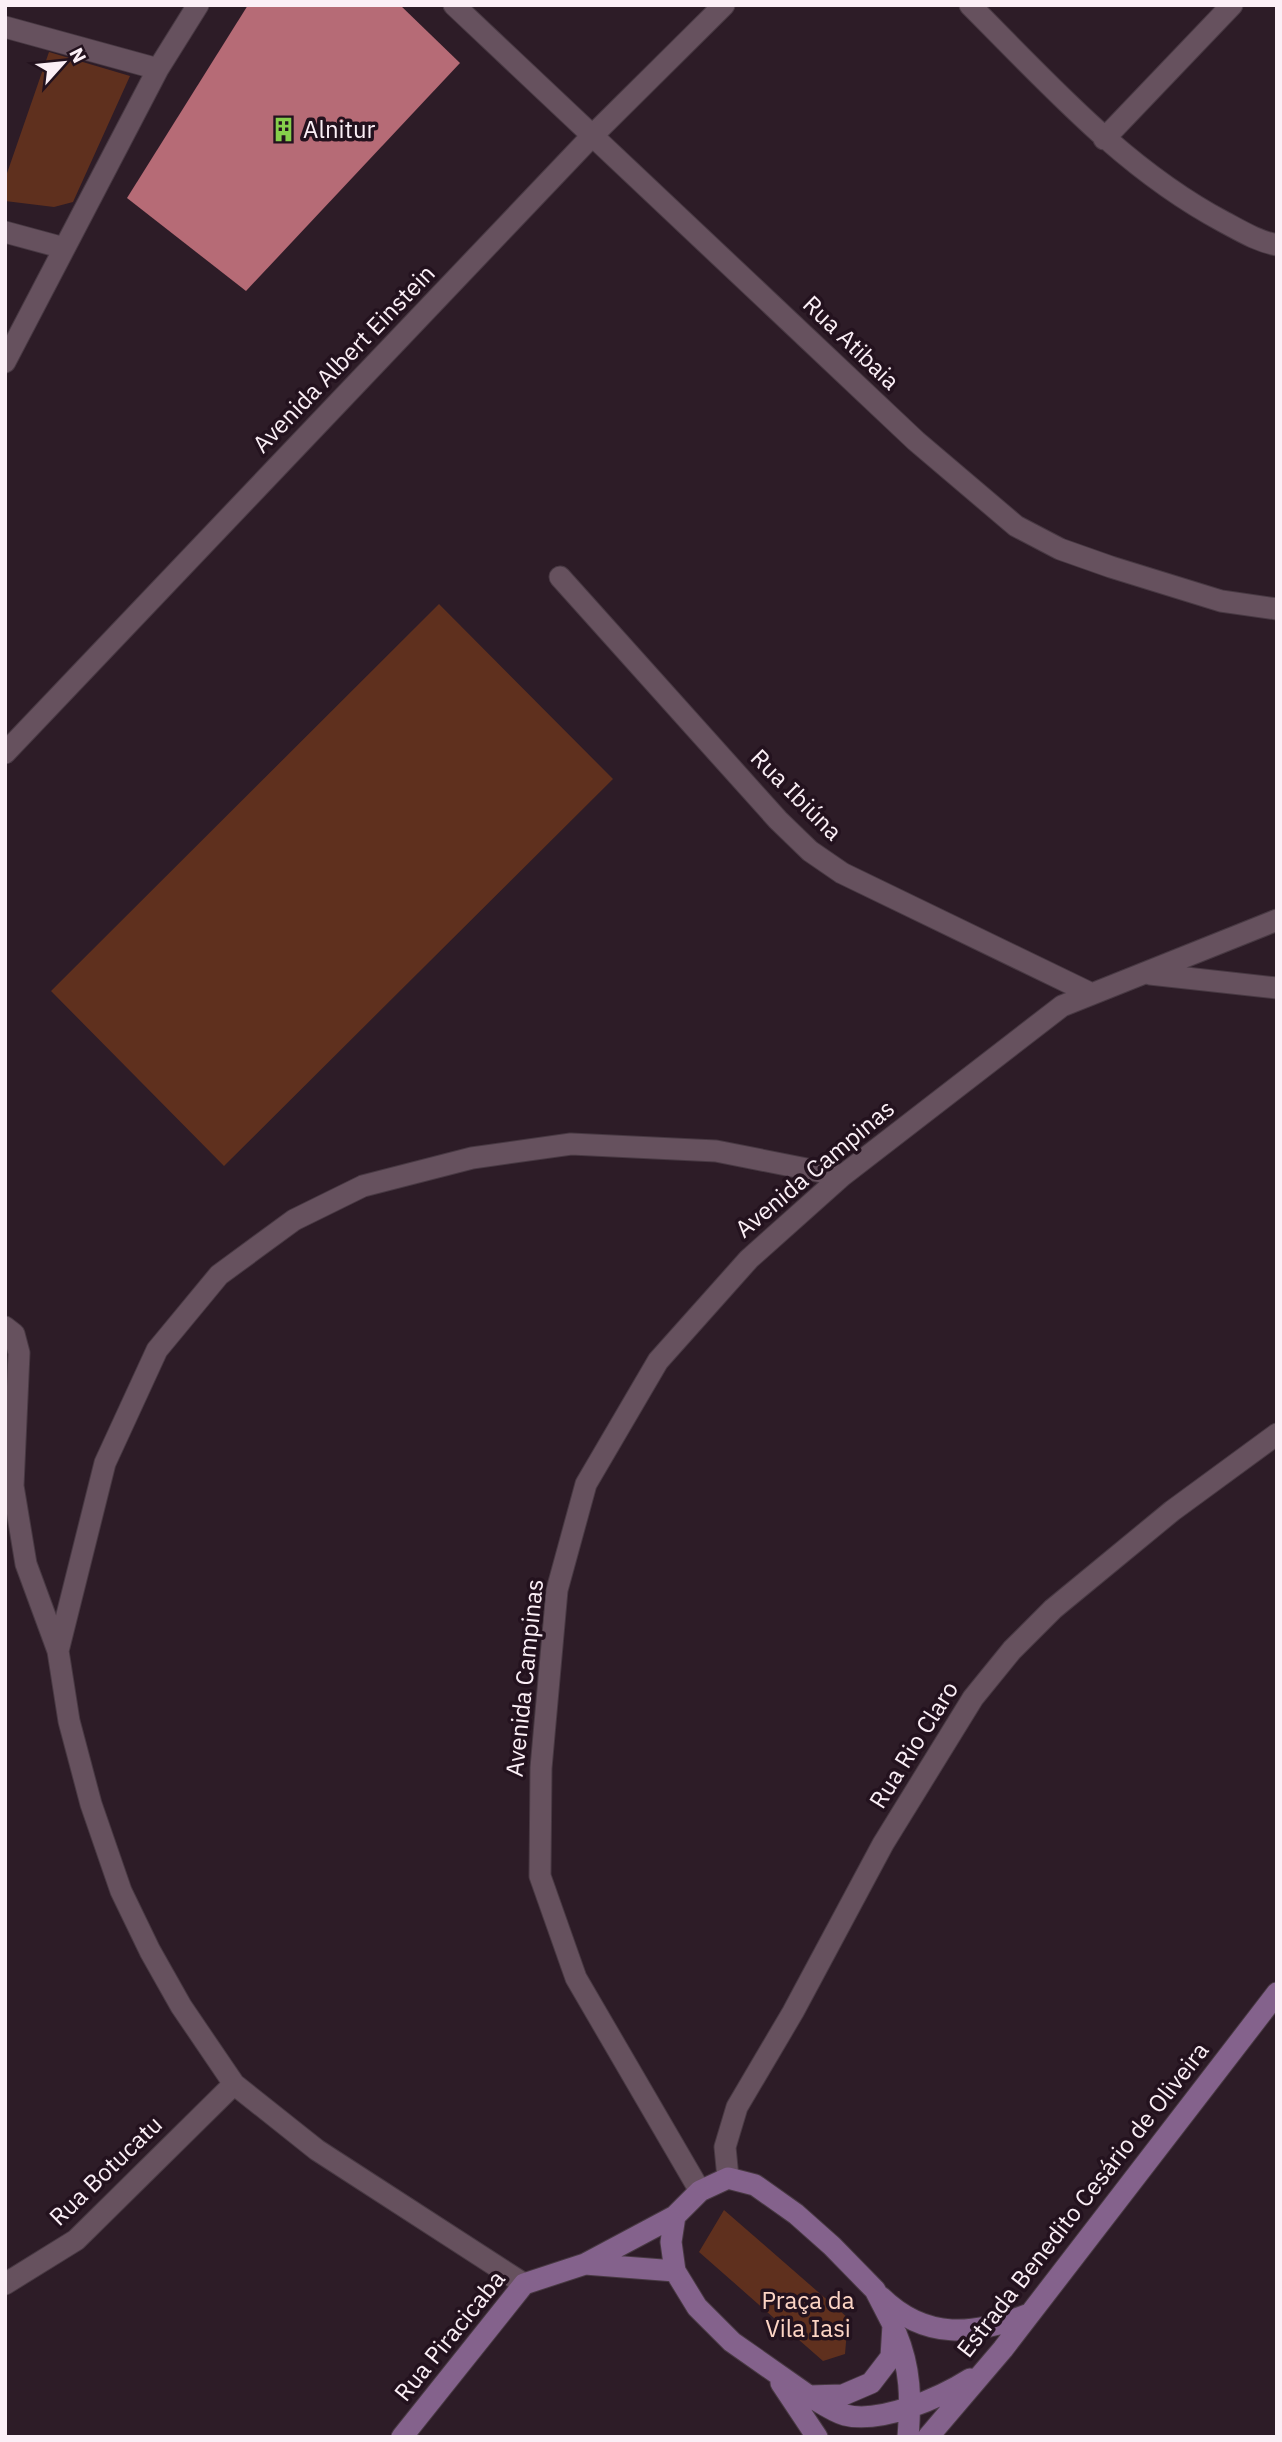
<svg xmlns="http://www.w3.org/2000/svg" width="1282" height="2442" font-family="'IBM Plex Sans',sans-serif">
<style>
.green{fill:#5f301e}
.building{fill:#b66b76}
.lines{fill:none;stroke-linecap:round;stroke-linejoin:round}
.street-casing{stroke:#483943;stroke-width:23}
.secondary-casing{stroke:#483943;stroke-width:23}
.street{stroke:#66515e;stroke-width:21}
.secondary{stroke:#84628c;stroke-width:21}
.labels{text-anchor:middle;stroke-width:7;stroke-linejoin:round;paint-order:stroke}
.poi-label{font-size:24px;fill:#fbeff6;stroke:#23121e;text-anchor:start}
.street-label{font-size:24px;fill:#fbeff6;stroke:#23121e}
.park-label{font-size:24px;fill:#fcd4c4;stroke:#23121e}
</style>
<rect width="100%" height="100%" fill="#2d1c27"/>
<path class="green" d="M49 52 130 76 73 202 54 207 5 201V179Z
M439 604 613 779 224 1166 51 991Z
M724 2210 848 2318 845 2354 823 2361 699 2252Z"/>
<path class="building" d="M248 5H400L460 63 246 291 127 198Z"/>
<g class="lines">
<defs>
<path id="street" d="M454 5 916 441 1016 526 1060 549 1111 567 1221 601 1277 609
M970 5C1049 84 1124 169 1224 222 1241 231 1257 241 1277 245
M5 27 158 69
M1104 139 1232 5
M5 232 64 248
M5 362 158 69 198 5
M560 577 778 820 810 851 842 873 1090 993
M5 753 591 137 724 5
M1150 974 1277 988
M5 1327 14 1334 19 1353 13 1486 26 1564 58 1651
M728 2178 725 2147 737 2107 793 2012 883 1844 973 1698 1012 1650 1053 1609 1172 1511 1277 1434
M700 2191 576 1978 540 1876 541 1768 557 1590 586 1484 658 1361 749 1259 842 1176 1062 1006 1277 920
M5 2284 76 2240 234 2084
M524 2284 317 2150 234 2084 181 2006 150 1951 121 1891 91 1804 69 1721 58 1651 105 1463 157 1350 219 1275 294 1220 363 1186 472 1158 571 1144 716 1151 842 1176"/>
<path id="secondary" d="M728 2178 755 2185 796 2214 832 2246 875 2290 893 2325 891 2357 871 2383 843 2395 809 2396 732 2342 697 2307 675 2271 671 2242 675 2216 700 2191Z
M585 2264 675 2271
M881 2297C926 2341 975 2335 1029 2314
M896 2333C911 2369 911 2399 908 2437
M781 2383 817 2437
M811 2397C821 2403 834 2412 845 2415 880 2424 940 2398 970 2379
M402 2437 524 2284 585 2264 675 2216
M928 2437 1003 2349 1277 1993"/>
</defs>
<use href="#street" class="street-casing"/>
<use href="#secondary" class="secondary-casing"/>
<use href="#street" class="street"/>
<use href="#secondary" class="secondary"/>
</g>
<defs>
<symbol id="building-bare" viewBox="-9 -9 18 18"><path d="M-4-6H4V6H1V3H-1V6H-4ZM-2.5-4.3h1.7v1.8h-1.7ZM.8-4.3h1.7v1.8H.8ZM-2.5-1h1.7V.8h-1.7ZM.8-1h1.7V.8H.8Z" fill="#86cf4b" stroke="#23121e" stroke-width="2.5" paint-order="stroke"/></symbol>
</defs>
<g fill-rule="evenodd">
<use href="#building-bare" x="266" y="112" width="35" height="35"/>
</g>
<g class="labels">
<g class="poi-label">
<text x="303" y="138">Alnitur</text>
</g>
<g class="street-label">
<text transform="translate(851 343) rotate(44)" y="8">Rua Atibaia</text>
<text transform="translate(344 359) rotate(-46)" y="8">Avenida Albert Einstein</text>
<text transform="translate(796 795) rotate(45)" y="8">Rua Ibiúna</text>
<text transform="translate(815 1169) rotate(-40)" y="8">Avenida Campinas</text>
<text transform="translate(525 1678) rotate(-84)" y="8">Avenida Campinas</text>
<text transform="translate(914 1745) rotate(-58)" y="8">Rua Rio Claro</text>
<text transform="translate(106 2171) rotate(-44)" y="8">Rua Botucatu</text>
<text transform="translate(1083 2200) rotate(-52)" y="8">Estrada Benedito Cesário de Oliveira</text>
<text transform="translate(450 2336) rotate(-51)" y="8">Rua Piracicaba</text>
</g>
<g class="park-label">
<text x="808" y="2309">Praça da<tspan x="808" dy="28">Vila Iasi</tspan></text>
</g>
</g>
<rect width="1282" height="2442" fill="none" stroke="#fbeff6" stroke-width="14"/>
<g transform="translate(63 63) rotate(63)" stroke="#23121e" stroke-width="5" paint-order="stroke">
<path d="M0-5L12 26L0 18L-12 26Z" fill="#fbeff6"/>
<text y="-10" font-size="19" font-weight="bold" text-anchor="middle" fill="#fbeff6">N</text>
</g>
</svg>
